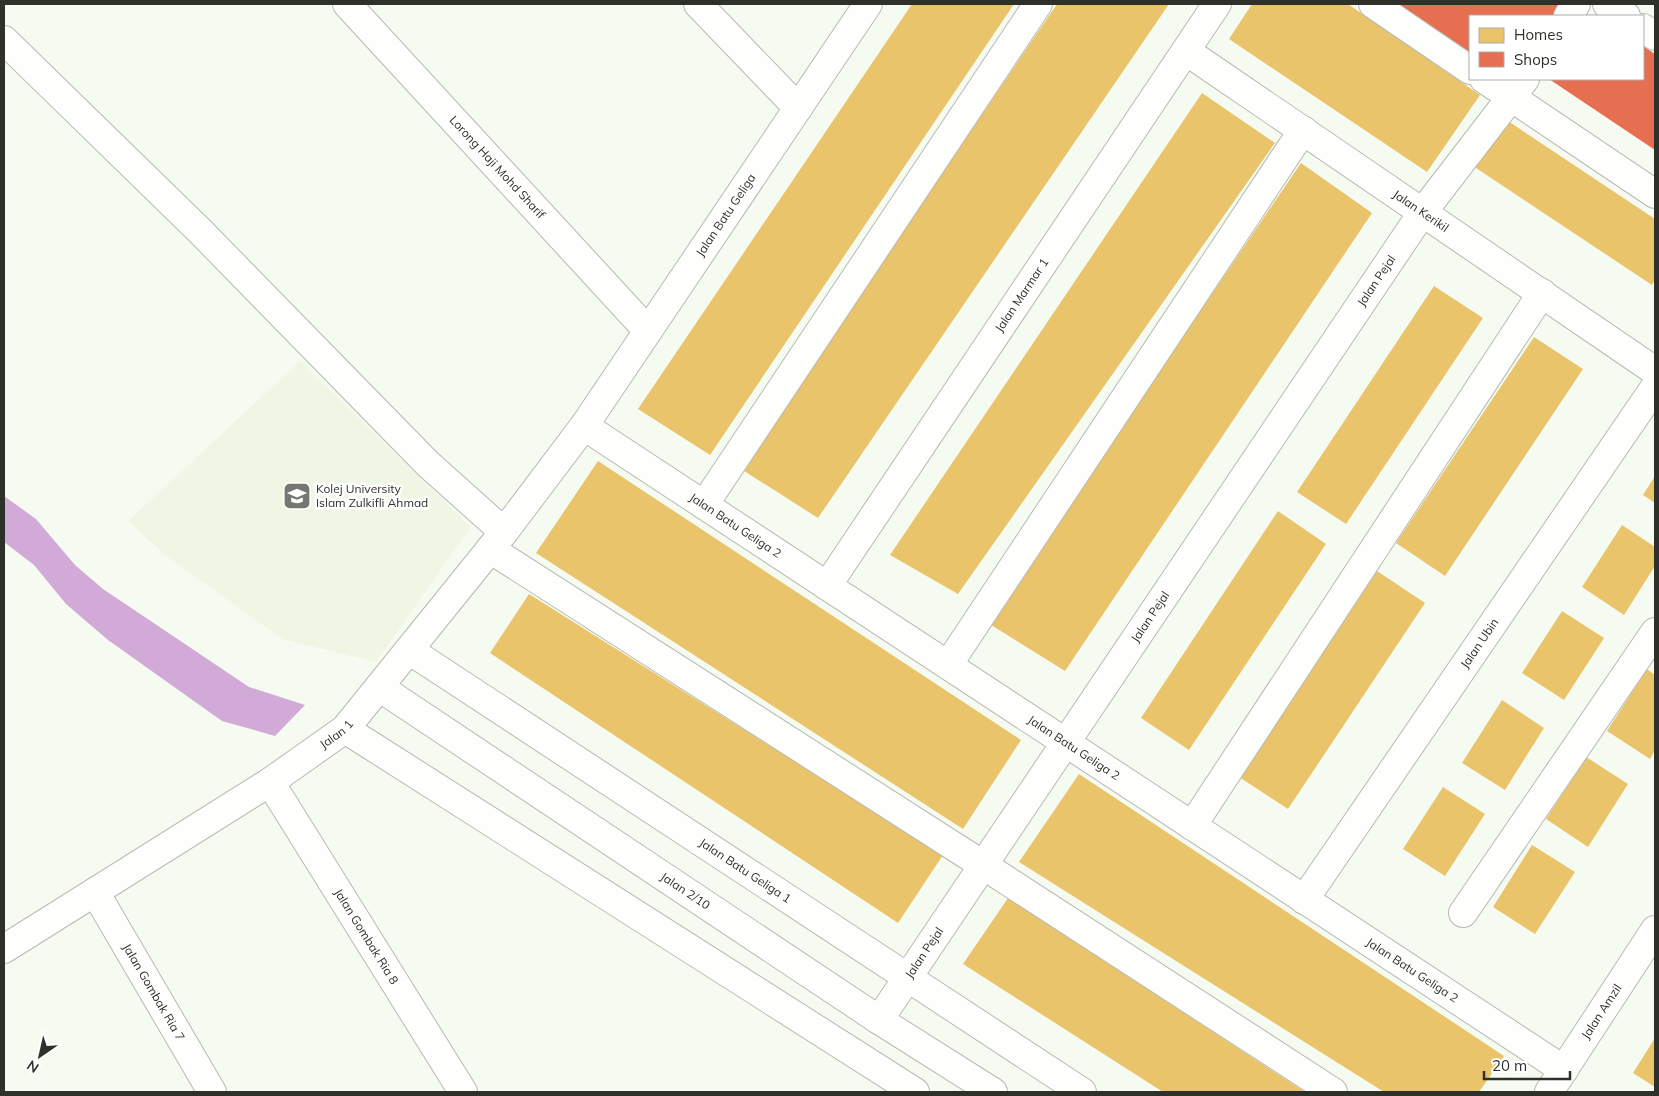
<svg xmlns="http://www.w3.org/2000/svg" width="1659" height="1096" font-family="Mulish,sans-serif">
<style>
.built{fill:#eff7e4}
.water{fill:#d1aad8}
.homes{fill:#e9c46a}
.shops{fill:#e76f51}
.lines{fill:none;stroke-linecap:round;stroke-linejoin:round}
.minor-casing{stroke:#b6bab2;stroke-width:30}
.minor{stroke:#fefefd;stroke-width:28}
.labels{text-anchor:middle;stroke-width:5;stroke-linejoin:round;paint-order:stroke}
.street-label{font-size:12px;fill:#2e312a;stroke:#fff}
.poi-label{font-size:12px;fill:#2e312a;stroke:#fff;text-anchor:start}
</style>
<rect width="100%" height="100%" fill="#f6fbf1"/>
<path class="built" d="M300 361 471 527 376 662 282 639 165 555 128 521Z"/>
<path class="water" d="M4 496 36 519 75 565 103 589 249 687 305 705 275 736 222 721 108 640 66 604 34 565 4 542Z"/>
<path class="homes" d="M912 4H1014L710 455 638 409Z
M1057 4H1169L818 518 741 469Z
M1252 4H1348L1480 95 1427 172 1229 39Z
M1202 93 1275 143 958 594 890 555Z
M1505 119 1655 219V280L1652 285 1473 166Z
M1301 163 1372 213 1065 671 988 623Z
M1434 286 1483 318 1346 524 1297 492Z
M1534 337 1583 369 1445 576 1396 543Z
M598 461 1021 740 963 829 536 553Z
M1655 476V503L1643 495Z
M1278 511 1326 544 1189 750 1141 718Z
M1622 525 1655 547V566L1624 615 1582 587Z
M1377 571 1425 603 1288 809 1239 777Z
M529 594 943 855 898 923 490 653Z
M1562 611 1604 638 1564 700 1522 673Z
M1647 669 1655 675V750L1650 759 1607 731Z
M1502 700 1544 728 1505 790 1462 763Z
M1586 757 1628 784 1588 847 1546 819Z
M1079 774 1504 1056 1479 1092H1384L1019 862Z
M1443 787 1485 814 1445 876 1403 849Z
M1532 845 1575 872 1535 934 1493 907Z
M1008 898 1305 1092H1163L963 964Z
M1655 1038V1087L1633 1073Z"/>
<path class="shops" d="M1397 4H1567L1558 16H1470V54Z
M1643 46 1655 54V150L1549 79H1643Z"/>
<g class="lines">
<defs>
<g id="minor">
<path id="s1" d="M347 4 648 331"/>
<path d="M698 4 798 108"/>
<path d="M1373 4 1470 70"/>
<path d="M1607 4 1626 16"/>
<path d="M1568 16 1576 4"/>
<path d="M1643 28 1655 36"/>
<path d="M4 40 200 231 428 464 504 532"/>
<path id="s2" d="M1186 51 1655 371"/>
<path d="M1484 79 1655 194"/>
<path id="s3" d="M584 426 1564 1070"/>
<path d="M704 505 1038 4"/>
<path d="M490 549 983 865 1333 1092"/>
<path id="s4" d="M827 586 1217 4"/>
<path id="s5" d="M409 650 1082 1092"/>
<path d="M948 665 1303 130"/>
<path id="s6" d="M379 687 879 1020 993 1092"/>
<path d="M345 729 915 1092"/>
<path id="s7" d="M270 782 463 1092"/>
<path d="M1192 826 1542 293"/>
<path id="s8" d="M95 892 212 1092"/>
<path id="s9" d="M1304 900 1655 387"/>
<path d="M1463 913 1655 632"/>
<path id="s10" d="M4 949 270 782 345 729 504 532 584 426 868 4"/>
<path id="s11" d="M879 1020 1422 213 1525 79"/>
<path id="s12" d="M1549 1092 1655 930"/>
</g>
</defs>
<use href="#minor" class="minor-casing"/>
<use href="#minor" class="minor"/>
</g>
<defs>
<symbol id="university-square" viewBox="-11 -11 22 22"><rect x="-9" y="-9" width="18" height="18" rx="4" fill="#747870" stroke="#fff"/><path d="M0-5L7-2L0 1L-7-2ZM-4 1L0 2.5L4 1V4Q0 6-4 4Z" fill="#fff"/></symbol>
</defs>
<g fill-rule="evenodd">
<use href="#university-square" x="281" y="480" width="32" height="32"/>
</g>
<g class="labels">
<g class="street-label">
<text dy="4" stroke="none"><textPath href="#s1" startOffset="222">Lorong Haji Mohd Sharif</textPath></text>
<text dy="4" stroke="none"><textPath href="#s2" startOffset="284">Jalan Kerikil</textPath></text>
<text dy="4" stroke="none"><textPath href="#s10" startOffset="1046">Jalan Batu Geliga</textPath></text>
<text dy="4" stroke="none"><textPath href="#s11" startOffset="891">Jalan Pejal</textPath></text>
<text dy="4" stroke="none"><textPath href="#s4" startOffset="350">Jalan Marmar 1</textPath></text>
<text dy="4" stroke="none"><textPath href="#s3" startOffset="181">Jalan Batu Geliga 2</textPath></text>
<text dy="4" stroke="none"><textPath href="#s11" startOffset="486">Jalan Pejal</textPath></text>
<text dy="4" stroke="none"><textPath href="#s9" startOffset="311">Jalan Ubin</textPath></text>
<text dy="4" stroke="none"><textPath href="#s10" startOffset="396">Jalan 1</textPath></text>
<text dy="4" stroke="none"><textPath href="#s3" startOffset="586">Jalan Batu Geliga 2</textPath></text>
<text dy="4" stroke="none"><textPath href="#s5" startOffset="402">Jalan Batu Geliga 1</textPath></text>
<text dy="4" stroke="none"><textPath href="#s6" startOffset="368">Jalan 2/10</textPath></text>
<text dy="4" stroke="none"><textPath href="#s7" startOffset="182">Jalan Gombak Ria 8</textPath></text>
<text dy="4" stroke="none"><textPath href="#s11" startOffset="81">Jalan Pejal</textPath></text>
<text dy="4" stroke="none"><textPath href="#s3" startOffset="991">Jalan Batu Geliga 2</textPath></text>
<text dy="4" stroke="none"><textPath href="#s8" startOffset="116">Jalan Gombak Ria 7</textPath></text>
<text dy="4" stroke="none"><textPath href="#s12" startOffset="96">Jalan Amzil</textPath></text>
</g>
<g class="poi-label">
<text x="316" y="493">Kolej University<tspan x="316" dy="14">Islam Zulkifli Ahmad</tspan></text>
</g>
</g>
<rect width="1659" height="1096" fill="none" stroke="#2e312a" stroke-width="10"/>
<rect x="1469" y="15" width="175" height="65" fill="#ffffff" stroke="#abadaa"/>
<rect x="1479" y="28" width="25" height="15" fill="#e9c46a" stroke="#abadaa"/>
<text x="1514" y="40" font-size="15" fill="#2e312a">Homes</text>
<rect x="1479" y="52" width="25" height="15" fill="#e76f51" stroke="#abadaa"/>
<text x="1514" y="65" font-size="15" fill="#2e312a">Shops</text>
<g transform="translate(40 1056) rotate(214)" stroke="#ffffff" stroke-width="4" paint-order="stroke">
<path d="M0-4L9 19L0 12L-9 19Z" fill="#2e312a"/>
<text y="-8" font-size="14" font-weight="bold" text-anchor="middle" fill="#2e312a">N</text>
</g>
<path d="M1484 1071v8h86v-8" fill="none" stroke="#2e312a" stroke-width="2.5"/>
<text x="1492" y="1071" font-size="15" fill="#2e312a" stroke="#ffffff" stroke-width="4" paint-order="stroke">20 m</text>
</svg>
